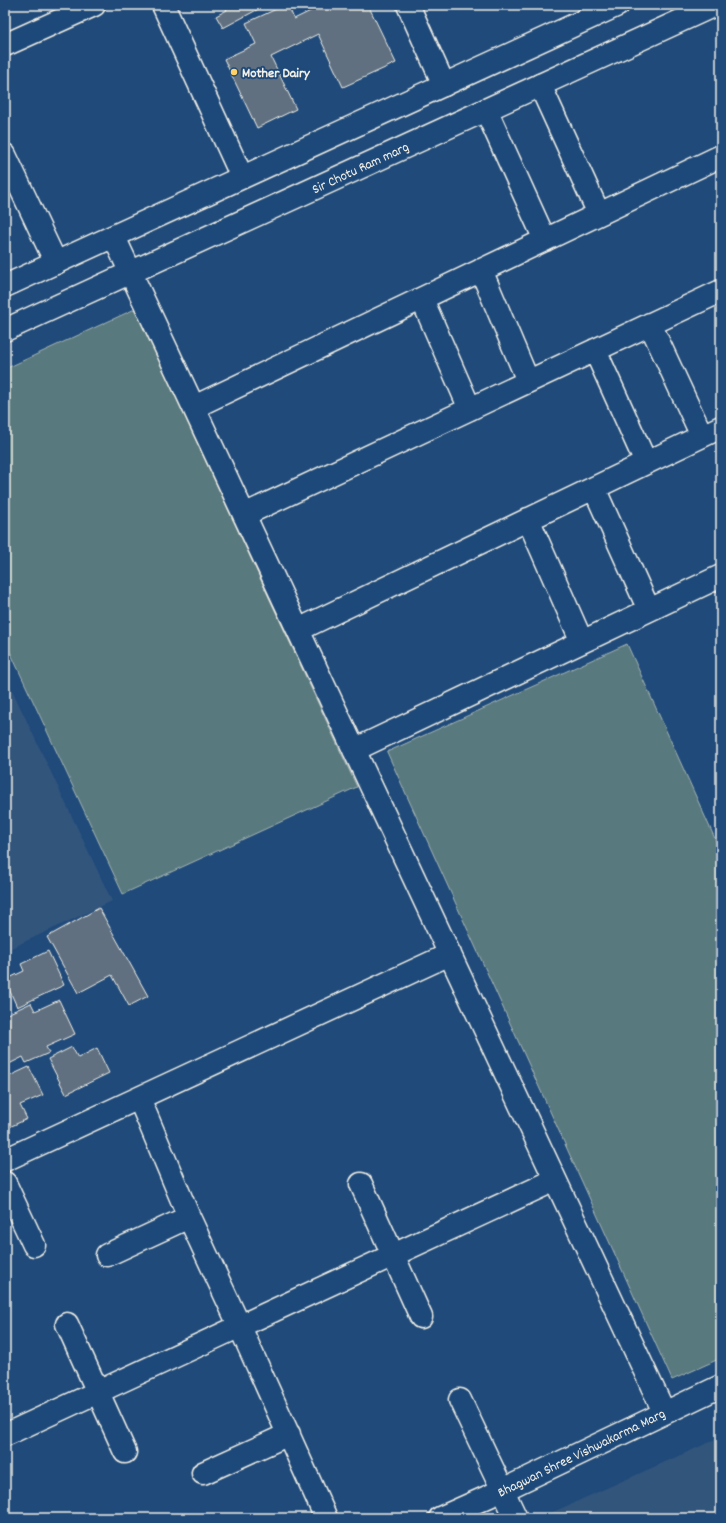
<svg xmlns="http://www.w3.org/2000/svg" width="726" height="1523" font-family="Dekko,sans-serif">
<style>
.built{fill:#33557c}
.green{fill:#58797e;stroke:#a6b5b3}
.building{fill:#617080;stroke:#f4f1e8}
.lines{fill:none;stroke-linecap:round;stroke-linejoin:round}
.minor-casing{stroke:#f4f1e8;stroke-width:25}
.tertiary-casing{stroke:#f4f1e8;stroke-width:25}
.minor{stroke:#1f4a7a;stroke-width:22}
.tertiary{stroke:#1f4a7a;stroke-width:22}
.poi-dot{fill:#ffd166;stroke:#1f4a7a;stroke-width:1.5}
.labels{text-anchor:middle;stroke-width:4;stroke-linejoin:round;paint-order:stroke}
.poi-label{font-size:14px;font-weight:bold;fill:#f4f1e8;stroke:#1f4a7a;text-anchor:start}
.street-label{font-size:14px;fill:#f4f1e8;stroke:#1f4a7a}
</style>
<rect width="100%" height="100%" fill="#1f4a7a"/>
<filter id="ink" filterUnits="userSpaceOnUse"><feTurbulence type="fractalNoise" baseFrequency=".025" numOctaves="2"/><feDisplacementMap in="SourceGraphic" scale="8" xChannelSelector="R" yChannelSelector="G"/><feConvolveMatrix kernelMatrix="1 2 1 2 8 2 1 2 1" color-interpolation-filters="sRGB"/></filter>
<g filter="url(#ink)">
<path class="built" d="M5 675 112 901 5 951Z
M721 1437V1518H545L544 1516Z"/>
<path class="green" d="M135 309 357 787 123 894 5 641V369Z
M627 644 721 852V1358L672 1380 387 752Z"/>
<path class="building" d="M224 5H266L223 28 216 16 227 10Z
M285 5H288L294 19 323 5H368L396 63 343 87 318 34 271 57 296 109 257 128 224 59 256 44 246 23Z
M99 908 148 996 129 1006 112 975 78 993 47 937Z
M48 951 64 985 17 1007 5 980 24 971 21 964Z
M59 1000 75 1034 46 1047 49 1053 26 1063 23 1057 5 1066V1027L9 1025 5 1015 31 1003 35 1011Z
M72 1047 78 1058 97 1048 109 1073 66 1094 48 1059Z
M29 1067 43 1095 20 1105 27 1119 5 1129V1078Z"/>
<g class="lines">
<defs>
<path id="minor" d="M163 5 242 177
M408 5 444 85
M5 45 94 5
M540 85 599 214
M486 110 545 240
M5 155 56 263
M114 237 664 1412
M481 270 528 381
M422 299 470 409
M650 324 702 436
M595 350 646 463
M194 407 721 156
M594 488 649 610
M244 515 721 291
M528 519 582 642
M298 630 721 427
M354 750 721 576
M139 1098 189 1217 240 1327 326 1518
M5 1160 450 954
M5 1183 34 1245
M361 1184 421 1317
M107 1255 189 1217
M67 1324 125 1452
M460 1400 516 1518
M5 1435 555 1180
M203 1473 289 1434"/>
<path id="tertiary" d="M5 286 618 5
M5 330 715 5
M440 1518 503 1490 721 1386"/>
</defs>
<use href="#minor" class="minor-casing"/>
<use href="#tertiary" class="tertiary-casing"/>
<use href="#minor" class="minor"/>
<use href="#tertiary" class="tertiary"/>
</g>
</g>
<circle class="poi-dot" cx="234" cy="72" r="4"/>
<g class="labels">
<g class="poi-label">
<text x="242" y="77">Mother Dairy</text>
</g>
<g class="street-label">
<text transform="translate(360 167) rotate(-25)" y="5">Sir Chotu Ram marg</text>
<text transform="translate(581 1452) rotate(-26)" y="5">Bhagwan Shree Vishwakarma Marg</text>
</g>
</g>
<rect width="726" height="1523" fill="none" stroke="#1f4a7a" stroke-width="20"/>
<rect x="10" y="10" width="706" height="1503" fill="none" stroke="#f4f1e8" stroke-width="1.5" filter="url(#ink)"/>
</svg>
